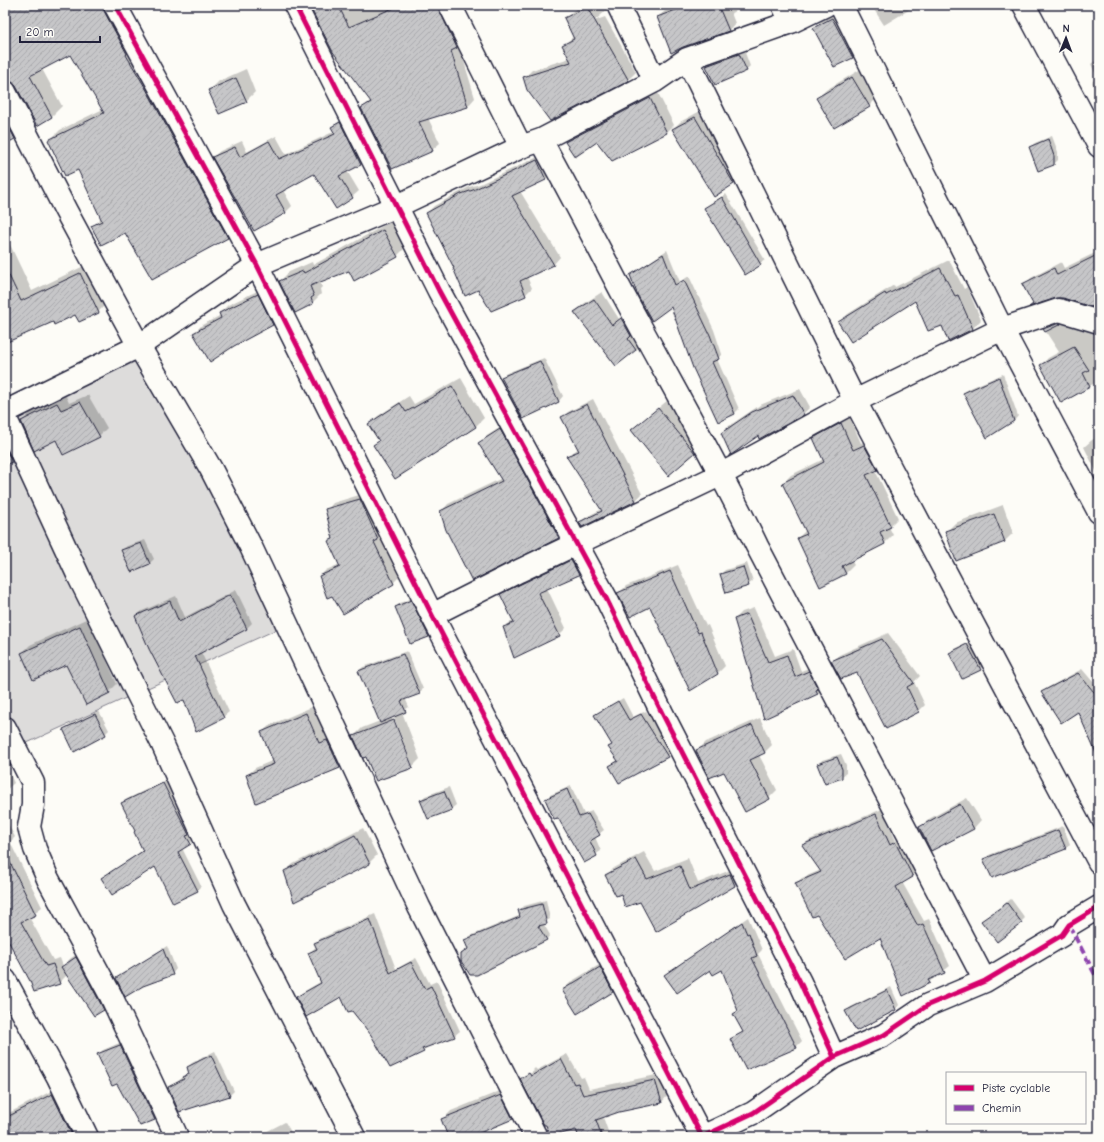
<svg xmlns="http://www.w3.org/2000/svg" width="1104" height="1142" font-family="'Comic Neue',sans-serif">
<style>
.park{fill:#dddcdb;stroke:#807f8b}
.shadow{fill:#0003;fill-rule:evenodd}
.building{fill:url(#building-hatch);stroke:#22223b}
.lines{fill:none;stroke-linecap:round;stroke-linejoin:round}
.minor-casing{stroke:#22223b;stroke-width:25}
.minor{stroke:#fdfcf7;stroke-width:22}
.quiet{stroke:#8e44ad;stroke-width:4;stroke-dasharray:8 4;stroke-linecap:butt}
.cycleway-casing{stroke:#fdfcf7;stroke-width:8}
.cycleway{stroke:#d6006c;stroke-width:5}
</style>
<defs>
<pattern id="building-hatch" width="6" height="6" patternUnits="userSpaceOnUse"><rect width="6" height="6" fill="#c6c6c8"/><path d="M-1 1l2-2M0 6l6-6M5 7l2-2" fill="none" stroke="#aaaaad"/></pattern>
</defs>
<rect width="100%" height="100%" fill="#fdfcf7"/>
<filter id="ink" filterUnits="userSpaceOnUse"><feTurbulence type="fractalNoise" baseFrequency=".025" numOctaves="2"/><feDisplacementMap in="SourceGraphic" scale="8" xChannelSelector="R" yChannelSelector="G"/><feConvolveMatrix kernelMatrix="1 2 1 2 8 2 1 2 1" color-interpolation-filters="sRGB"/></filter>
<g filter="url(#ink)">
<path class="park" d="M140 358 282 627 5 753V419Z"/>
<path class="shadow" d="M5 5H118L238 226 227 237 126 232 93 226 102 217 78 169 49 141 60 130 103 109 70 54 42 69 62 106 51 117 12 80 5 79Z
M310 5H447L475 98 468 106 428 118 440 143 432 150 362 108 371 100Z
M584 5H613L594 21 605 17 636 72 628 80 524 78 532 70 570 58 563 46 574 36 565 19 573 11Z
M679 5H750L731 13 735 23 729 30 682 46 658 17 665 11Z
M871 5H917L884 25Z
M841 10 861 48 852 57 814 28 823 19Z
M744 50 750 66 746 70 707 66 711 62Z
M1099 58V99L1092 82 1097 77 1091 64Z
M246 69 255 92 246 101 210 90 219 81Z
M861 69 878 97 869 106 818 98 826 90Z
M5 88 25 127 14 138 5 143Z
M657 91 674 125 667 132 612 160 598 141 566 142 573 135Z
M702 110 741 176 734 183 714 196 673 129 680 122Z
M346 116 367 157 361 164 347 171 359 191 352 197 314 172 283 190 292 206 285 213 213 157 220 151 242 141 247 152 276 136 286 154 335 131 332 127Z
M1052 136 1058 152V160L1054 164 1030 147 1035 143Z
M544 154 552 172 546 179 520 191 560 257 554 264 527 277 532 288 525 295 478 289 455 267 427 213 434 206 469 187 480 184Z
M726 194 765 260 745 274 705 208Z
M392 221 406 247 397 256 349 270 320 281 322 287 320 289 321 294 312 303 280 281 289 272 312 262 313 265Z
M5 234 32 291 90 263 109 301 98 312 76 313 53 320 5 342Z
M667 250 680 282 689 276 714 330 722 354 717 359 739 409 735 413 719 420 671 305 631 275Z
M1099 251V308L1062 297H1055L1034 304 1024 285 1031 278 1061 262 1064 268Z
M949 260 964 289 967 287 981 320 973 328 942 324 915 300 840 322 848 314 894 285 895 287Z
M266 287 281 317 273 325 194 333 202 325 221 315 220 313 228 305Z
M602 292 619 319 629 312 643 343 636 350 575 312 582 305Z
M1067 316 1099 325V381L1061 401 1041 365 1048 358 1059 352 1044 329 1051 322Z
M544 358 563 396 559 401 523 417 502 377 507 373Z
M1003 374 1018 416 1014 421 964 393 968 389Z
M461 378 484 418 476 426 395 478 374 446 379 440 369 424 378 416 409 396 414 404Z
M800 389 810 407 803 414 758 435 722 433 729 426 760 405Z
M88 395 107 428 99 436 56 439 22 421 30 413 66 396 69 403Z
M593 399 642 494 636 500 582 526 580 523 586 517 602 509 568 456 579 448 562 418 568 412Z
M668 400 704 444 668 474 632 430Z
M849 416 861 443 872 438 885 462 875 470 898 518 889 527 893 535 885 543 851 560 854 565 846 573 820 586 798 538 806 530 783 483 791 475 824 459 815 438 822 430Z
M507 423 566 530 558 537 441 512 448 504 502 478 480 443 487 436Z
M5 434 15 456 5 464Z
M1099 436V477L1084 447 1092 440Z
M366 493 380 536 399 577 393 583 320 576 326 570 340 564 329 541 334 537 327 510 333 503Z
M1003 505 1013 533 1004 542 946 532 955 523Z
M145 540 154 559 150 563 131 571 122 550 127 546Z
M579 553 586 566 578 574 547 588 566 628 559 635 505 627 514 619 502 595 509 587Z
M747 563 753 581 748 585 721 574 725 570Z
M678 565 706 626 708 625 725 666 718 673 691 689 650 605 619 593 626 586Z
M236 590 252 623 247 628 201 652 229 712 223 717 184 699 136 616 142 611 176 596 185 617Z
M415 597 433 632 429 636 411 643 396 607 400 603Z
M754 608 775 656 793 649 801 671 816 665 824 687 818 694 764 717 735 619 742 612Z
M88 618 117 684 109 692 66 664 22 653 30 645Z
M888 633 920 676 914 682 925 705 918 712 857 671 833 661 839 655Z
M972 641 984 665 980 669 951 653 955 649Z
M407 651 423 689 419 693 405 698 409 707 402 712 420 759 412 767 367 755 354 736 362 728 380 721 359 671 363 667ZM393 715 412 764H410L391 716Z
M1082 669 1099 689V757L1079 710 1043 692 1047 688Z
M623 698 633 717 646 711 671 752 667 756 610 766 618 760 613 744 596 715Z
M314 706 327 736 335 733 347 759 340 767 257 801 247 775 255 768 274 760 262 732 270 725Z
M99 711 109 730 105 734 64 729 69 725Z
M760 718 772 745 764 753 759 755 777 790 769 798 724 770 698 750 706 742Z
M841 754 846 765V773L841 777 818 765 822 760Z
M5 763 14 783 5 791Z
M168 779 195 839 182 848 201 886 197 890 156 866 103 878 143 850 136 831 122 803 127 799Z
M571 786 584 814 592 811 604 830 595 837 601 851 585 861 546 799 550 795Z
M449 787 456 805 451 809 421 800 425 796Z
M967 798 981 820 974 828 931 850 920 828 927 820Z
M882 809 896 841 900 838 918 871 902 882 924 921 929 919 950 966 929 982 880 936 796 883 802 878 821 870 804 845 809 840Z
M5 818 15 837 10 842 42 907 29 917 53 960 60 958 63 966 71 958 85 949 112 1000 103 1009 67 975 59 983 31 981 5 933Z
M1063 826 1070 844 1065 849 985 859 989 855Z
M363 828 377 855 369 863 285 872 293 864Z
M644 852 655 871 688 858 698 883 738 867 742 877 735 885 657 930 640 901 621 893 606 876 614 868Z
M1011 899 1025 918 1021 922 982 921Z
M546 900 550 919 543 923 550 935 546 940 462 955 469 948 466 940 470 936 521 915 520 910 524 906Z
M375 914 396 969 416 958 430 984 437 981 460 1031 454 1036 429 1046 423 1051 372 1035 342 996 297 997 303 992 322 981 309 953 317 946 316 943 321 938Z
M748 917 762 950 758 954 802 1041 796 1047 732 1040 743 1031 735 1014 739 1010 723 969 711 968 666 975Z
M167 946 176 969 172 974 117 978Z
M609 959 621 982 612 991 563 990 572 981Z
M891 987 899 1005 895 1010 847 1011 851 1007Z
M124 1041 159 1115 155 1119 140 1124 117 1082 99 1054 103 1050Z
M215 1051 234 1091 230 1095 180 1111 169 1088 190 1072 188 1067 192 1063Z
M567 1054 581 1078 584 1077 589 1089 661 1074 668 1095 662 1102 618 1111 603 1117 610 1137H580L577 1128 551 1137 546 1123 522 1079 527 1074V1076L534 1071 533 1070 535 1068 537 1070Z
M59 1087 76 1137H5V1115Z
M510 1087 521 1109 512 1118 467 1137H449L442 1120 451 1111Z
M285 1122 294 1137H256Z"/>
<path class="building" d="M5 5H103L104 11 127 54 126 55 145 87 228 238 152 279 125 233 101 245 91 226 102 221 78 170 65 176 48 140 104 113 70 55 30 76 52 117 37 126 16 86 11 81 5 80Z
M309 5H338L349 27 400 5H437L457 48 451 51 468 107 419 122 433 151 392 169 361 108 371 102 333 52Z
M689 5H718L729 31 683 47 671 53 657 17Z
M587 7 629 81 550 121 527 90 523 77 571 62 562 45 574 39 564 18Z
M832 18 853 58 834 67 813 28Z
M739 54 747 71 715 85 706 66Z
M852 77 870 107 834 128 816 98Z
M236 78 247 102 219 114 208 90Z
M650 98 667 133 612 161 597 142 575 157 565 142Z
M695 117 734 184 714 197 672 129Z
M5 119 15 139 5 144Z
M340 122 361 165 339 176 353 198 336 209 314 174 276 195 286 213 254 231 212 157 235 147 240 157 269 141 279 159 335 134 331 127Z
M1048 139 1054 156V165L1038 171 1029 147Z
M537 160 546 180 512 196 554 265 520 281 526 296 491 311 478 290 465 296 453 268H454L426 213 461 194 473 190Z
M722 197 761 265 745 275 704 208Z
M383 230 398 257 354 281 349 271 310 286 314 296 311 298 313 304 295 313 279 281 303 271 304 273Z
M663 254 675 285 684 280 710 335 719 359 712 362 735 414 718 422 693 368 671 307 652 321 638 296 630 275Z
M1099 254V302L1091 307 1063 298H1056L1029 307 1033 304 1022 284 1054 268 1057 275Z
M5 267 21 301 80 273 99 313 79 322 75 315 54 325 53 322 5 343Z
M940 268 955 296 958 295 973 329 948 341 942 326 928 331 915 301 851 342 838 322 885 293 886 295Z
M258 294 273 325 234 346 210 362 193 333 221 318 219 313Z
M594 299 612 325 621 318 631 336 628 339 636 350 616 366 574 312Z
M1059 323 1061 324 1045 332 1043 329Z
M1074 347 1089 370 1083 373 1090 387 1061 403 1040 365Z
M540 361 559 402 523 419 501 377Z
M999 377 1014 421 987 438 963 393Z
M452 386 476 427 395 479 373 445 379 441 368 424 400 403 406 412Z
M793 395 804 415 759 439 758 436 731 455 721 433 752 412Z
M80 402 100 437 63 455 56 440 34 451 21 421 57 403 61 410Z
M587 404 636 501 582 527 579 522 602 511 566 456 579 451 561 417Z
M658 408 695 453 668 476 631 430Z
M841 423 853 450 864 445 878 470 866 475 891 527 880 532 885 544 842 566 846 574 820 587 797 538 807 534 782 483 824 462 813 438Z
M500 429 559 538 472 581 446 530 440 511 502 481 478 443Z
M5 447 12 462 5 465Z
M360 499 378 540 374 542 394 584 343 614 332 596 327 598 319 576 340 567 328 541 333 539 325 509Z
M994 514 1005 542 956 561 945 531Z
M141 543 150 564 131 572 121 550Z
M571 560 579 575 538 593 560 636 514 658 503 627 514 623 500 594Z
M743 567 749 586 726 593 720 574Z
M670 571 698 633 701 632 718 674 690 691 650 607 630 617 617 593Z
M230 595 247 629 195 656 224 718 196 732 184 700 177 703 149 649 135 616 170 601 179 622Z
M411 600 429 637 410 644 395 607Z
M747 614 768 662 787 655 795 677 809 671 818 689 816 690 818 694 764 719 734 619Z
M80 626 110 693 86 705 66 665 33 680 21 653Z
M882 639 914 683 907 687 919 712 886 729 857 673 841 679 831 661Z
M967 644 981 670 962 679 949 653Z
M403 654 420 694 401 701 406 712 380 723 358 671Z
M1078 673 1099 698V760L1078 712 1061 723 1041 692Z
M618 701 629 720 641 714 668 757 619 783 609 766 618 761 608 747 612 745 594 715Z
M306 713 319 743 327 740 340 768 256 803 246 775 274 764 261 732Z
M95 714 106 735 74 752 63 729Z
M394 720 413 768 376 781 366 757 363 758 353 736Z
M752 725 765 753 750 760 770 799 745 812 724 772 709 778 696 750Z
M837 757 842 769V778L825 784 817 764Z
M163 783 189 835 186 836 191 844 178 852 198 891 173 903 155 867 112 895 101 878 143 851 134 832 135 831 121 803Z
M567 789 579 817 588 814 600 835 590 841 597 856 584 863 558 818 554 819 545 799Z
M444 791 452 810 428 819 420 800Z
M960 804 974 829 931 851 919 827Z
M876 814 890 845 895 842 913 877 896 887 918 926 923 924 945 973 928 980 930 983 903 996 880 938 845 959 817 915 812 917 795 883 821 872 802 845Z
M1058 830 1066 849 992 878 983 859Z
M355 835 370 864 294 902 284 871Z
M5 852 36 915 21 922 46 966 53 964 60 984 34 992 30 981 5 935Z
M636 859 647 879 680 866 690 890 730 874 735 886 656 932 640 902 625 907 621 894 616 896 605 875Z
M1007 903 1022 923 997 942 981 921Z
M542 904 547 924 538 926 547 940 477 975H470L461 961V954L468 949 464 940 520 917 518 910Z
M370 919 390 973 411 962 425 989 431 986 455 1037 422 1049 424 1052 390 1068 371 1035 352 1011 348 1012 341 997 306 1017 296 997 321 983 308 953 317 949 314 943Z
M742 922 747 934 749 933 757 956 752 958 797 1048 746 1070 730 1039 743 1032 733 1014 738 1011 722 970 713 975 710 970 677 993 664 975Z
M163 949 173 975 143 986 125 997 116 978Z
M76 957 104 1010 94 1016 61 967Z
M600 967 613 992 577 1014 562 990Z
M887 990 896 1010 856 1031 845 1011Z
M120 1045 155 1120 140 1126 117 1084 112 1086 97 1054Z
M211 1055 230 1096 179 1112 168 1087 184 1079 183 1077 189 1074 187 1067Z
M561 1059 574 1084 578 1083 583 1095 655 1080 662 1103 619 1112 596 1120 602 1137H579L576 1130 550 1137 546 1125H544L520 1079 529 1073 531 1076Z
M52 1094 73 1137H9L5 1129V1118Z
M501 1095 513 1119 470 1137H448L441 1119Z"/>
<g class="lines">
<defs>
<path id="minor" d="M115 5 257 265 432 615 702 1137 753 1113 834 1057
M295 5 439 291 607 600 662 713 800 982 834 1057 884 1035 928 1005 985 981 1062 935 1069 925 1099 907
M450 5 521 147
M618 5 655 81
M783 5 791 22
M841 5 1002 329 1099 512
M1024 5 1099 146
M687 59 855 401 1099 862
M5 92 66 211 139 346 211 469 251 547 419 907 536 1137
M541 140C570 192 597 245 625 298 669 380 716 461 757 546L985 981
M5 412 139 346 257 265 397 206 521 147 541 140 655 81 687 59 791 22 826 5
M5 417 79 577 162 743 234 904 354 1137
M432 615 519 571 722 474 855 401 1002 329 1059 310 1099 322
M5 728 33 783V805L29 827 35 849 48 879 111 996 177 1137
M5 980 58 1077 87 1137"/>
</defs>
<use href="#minor" class="minor-casing"/>
<use href="#minor" class="minor"/>
<path class="quiet" d="M1069 925 1099 982"/>
<defs>
<path id="cycleway" d="M115 5 257 265 432 615 702 1137 753 1113 834 1057
M295 5 439 291 607 600 662 713 800 982 834 1057 884 1035 928 1005 985 981 1062 935 1069 925 1099 907"/>
</defs>
<use href="#cycleway" class="cycleway-casing"/>
<use href="#cycleway" class="cycleway"/>
</g>
</g>
<rect width="1104" height="1142" fill="none" stroke="#fdfcf7" stroke-width="20"/>
<rect x="10" y="10" width="1084" height="1122" fill="none" stroke="#22223b" stroke-width="1.5" filter="url(#ink)"/>
<rect x="946" y="1072" width="140" height="52" fill="#fdfcf7" stroke="#a5a5ac"/>
<rect x="954" y="1085" width="20" height="6" fill="#d6006c" stroke="#a5a5ac"/>
<text x="982" y="1092" font-size="12" fill="#22223b">Piste cyclable</text>
<rect x="954" y="1105" width="20" height="6" fill="#8e44ad" stroke="#a5a5ac"/>
<text x="982" y="1112" font-size="12" fill="#22223b">Chemin</text>
<g transform="translate(1066 38) rotate(1)" stroke="#fdfcf7" stroke-width="3" paint-order="stroke">
<path d="M0-3L7 15L0 10L-7 15Z" fill="#22223b"/>
<text y="-6" font-size="11" font-weight="bold" text-anchor="middle" fill="#22223b">N</text>
</g>
<path d="M20 36v6h80v-6" fill="none" stroke="#22223b" stroke-width="2"/>
<text x="26" y="36" font-size="12" fill="#22223b" stroke="#fdfcf7" stroke-width="3" paint-order="stroke">20 m</text>
</svg>
